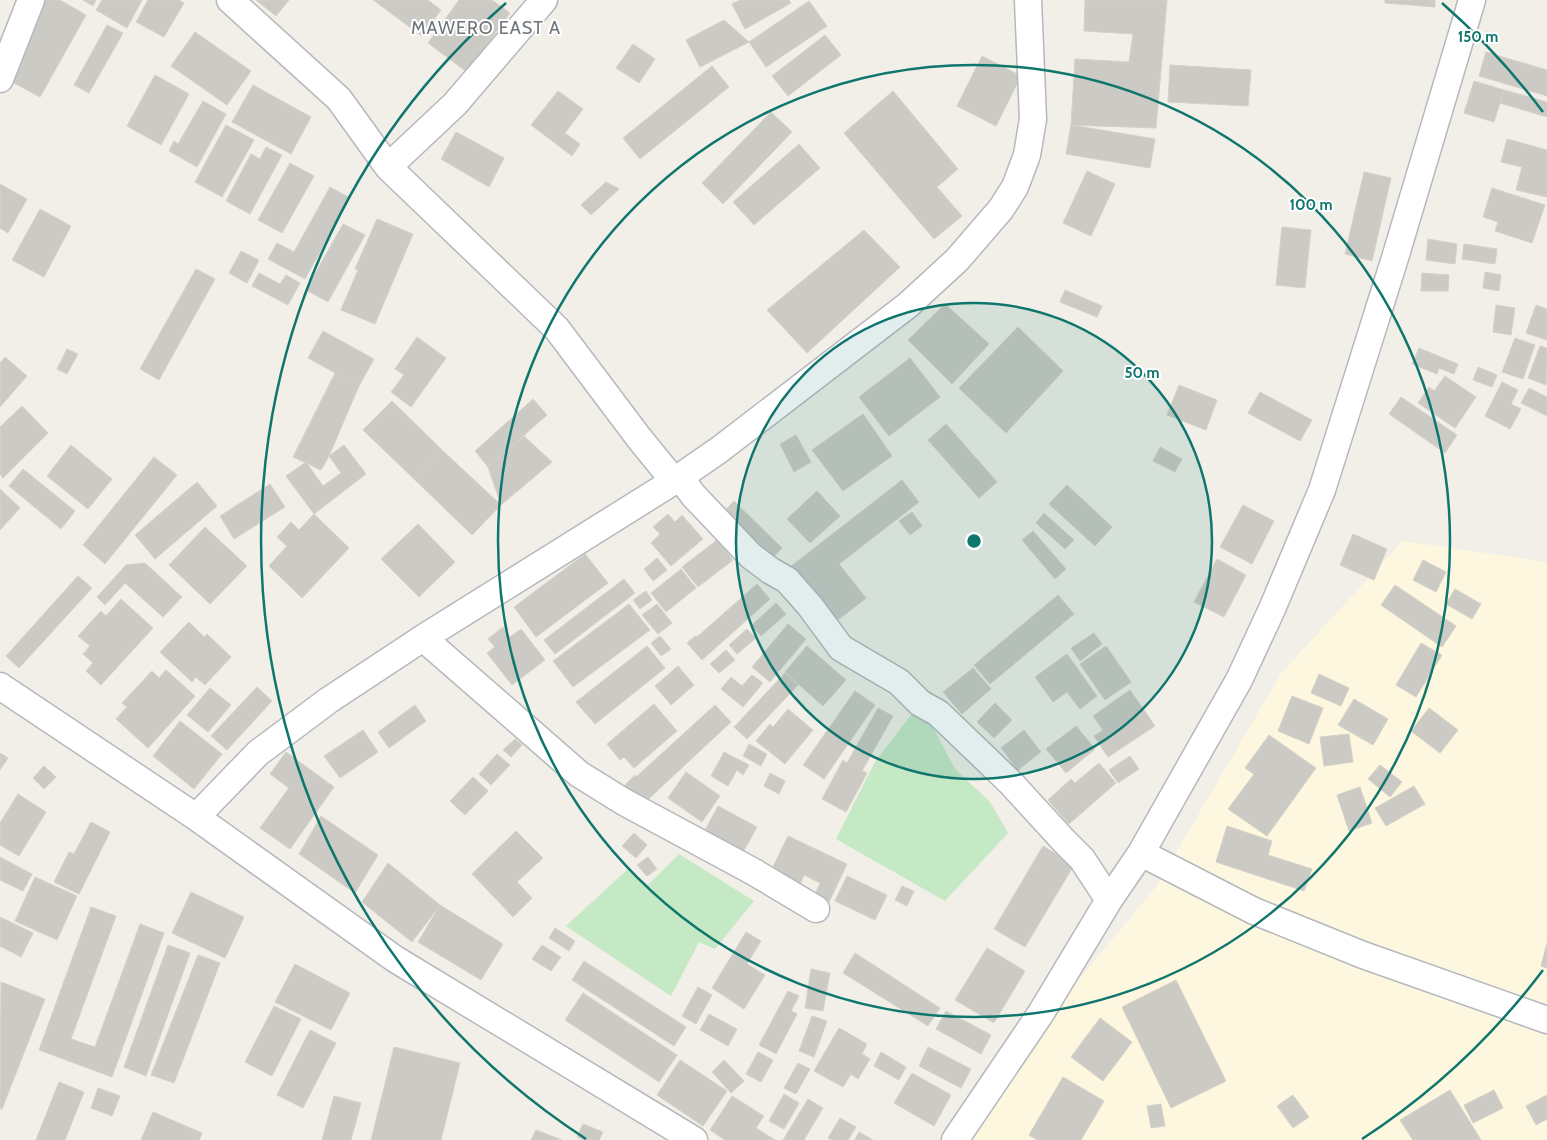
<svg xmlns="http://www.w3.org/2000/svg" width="1547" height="1140" font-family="Cabin,sans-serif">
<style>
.commercial{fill:#fef7e0}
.green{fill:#c5e8c5}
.building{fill:#cccac5;stroke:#d6d1c6}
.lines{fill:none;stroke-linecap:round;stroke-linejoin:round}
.street-casing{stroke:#b5b8bc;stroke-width:29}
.street{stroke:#fff;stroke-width:26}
.ring{fill:none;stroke:#0f766e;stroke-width:2.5}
.labels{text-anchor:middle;stroke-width:4;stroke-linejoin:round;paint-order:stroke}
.quarter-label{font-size:18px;letter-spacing:1px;fill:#70757a;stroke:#fff}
.centre{fill:#0f766e;stroke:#fff;stroke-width:2.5}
.ring-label{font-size:15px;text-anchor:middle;font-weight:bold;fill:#0f766e;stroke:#fff;stroke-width:4;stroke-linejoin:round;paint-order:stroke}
</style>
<rect width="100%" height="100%" fill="#f1efe8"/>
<path class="commercial" d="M1403 541 1547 562V1140H945L1156 887 1282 672Z"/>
<path class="green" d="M920 703 955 769 990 802 1008 833 945 901 836 839 875 762Z
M679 854 754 901 715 949 699 942 671 996 566 926 628 869 648 885Z"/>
<path class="building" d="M44 0H60L86 15 40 97 1 76Z
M83 0H96L93 6Z
M102 0H142L127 28 96 10Z
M148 0H179L184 3 164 37 136 22Z
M256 0H289L276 16Z
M373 0H428L441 10 422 36Z
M459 0H492L510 13 467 72 428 43Z
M740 0H789L791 3 745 29 732 4Z
M1085 0H1167L1156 128 1071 125 1075 59 1129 62 1133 34 1084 31Z
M1385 0H1435V7L1385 3Z
M809 1 827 26 766 67 749 42Z
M724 20 749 42 700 67 686 40Z
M107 25 123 33 89 93 74 85Z
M195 32 251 71 227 105 171 66Z
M825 35 841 55 788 96 772 76Z
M633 44 655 59 639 83 616 68Z
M1486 52 1547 70V96L1479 76Z
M982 56 1021 76 996 126 957 106Z
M1170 65 1251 70 1248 106 1168 102Z
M712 66 729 87 640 159 623 138Z
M155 75 189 94 161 145 127 126Z
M1474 81 1504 90 1494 122 1464 113Z
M253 85 311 117 291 154 232 122Z
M1504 90 1547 102V117L1500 103Z
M558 91 583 109 565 133 580 144 572 156 531 125Z
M893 91 958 169 937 187 962 216 934 239 844 133Z
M203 101 226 114 197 167 169 151 174 141 178 144Z
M771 112 792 132 723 204 702 183Z
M226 125 254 140 222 197 195 182Z
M1071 125 1155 139 1150 168 1066 154Z
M456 132 504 158 489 187 441 159Z
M1507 139 1547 150V197L1516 190 1522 167 1501 162Z
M799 144 820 168 754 225 733 202Z
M266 147 282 155 250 214 226 201 251 154 260 159Z
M290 163 314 176 282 233 258 220Z
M1087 171 1115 184 1091 236 1063 223Z
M1364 172 1391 178 1372 261 1345 254Z
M606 182 619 189 591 215 581 205Z
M0 184 27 199 8 233 0 228Z
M330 187 350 198 305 279 268 259 277 243 294 252Z
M1492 188 1545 205 1532 243 1495 231 1498 222 1483 217Z
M40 209 71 226 44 277 12 260Z
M377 219 413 234 375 324 341 310 358 270 355 269Z
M343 224 365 235 328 302 306 290Z
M1282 227 1311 230 1305 288 1276 285Z
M864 230 900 267 807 353 767 310Z
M1428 239 1457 244 1455 264 1426 260Z
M1464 244 1497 249 1495 264 1462 259Z
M241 251 259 260 247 283 229 273Z
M196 269 215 279 159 380 140 369Z
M1485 272 1501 275 1499 291 1483 288Z
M259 273 280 284 286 275 300 283 288 305 252 286Z
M1422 273 1449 275 1448 291H1421Z
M1065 290 1102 306 1097 317 1060 302Z
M945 304 989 344 952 384 908 340Z
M1496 305 1515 308 1511 335 1493 332Z
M1536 305 1547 309V340L1526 333Z
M1018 327 1063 371 1006 433 959 388Z
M323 331 374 359 359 386 308 358Z
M417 337 446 358 411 407 391 392 404 375 395 369Z
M1515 338 1535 345 1523 379 1502 372Z
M1540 346 1547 348 1546 385 1528 378Z
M1419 348 1458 364 1454 374 1439 368 1437 374 1412 364Z
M67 349 78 354 67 374 57 369Z
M5 357 27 376 0 407V363Z
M910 358 940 397 889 436 859 397Z
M1478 367 1497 375 1492 387 1473 380Z
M335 373 359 386 329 456 321 470 293 457Z
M1445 376 1476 397 1455 428 1418 403 1429 387 1434 391Z
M1502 382 1518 390 1511 404 1521 409 1510 429 1485 416Z
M1179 385 1217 400 1206 430 1167 415Z
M1529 388 1547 397V416L1521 403Z
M1260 392 1312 420 1300 441 1248 413Z
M1401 397 1457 435 1445 453 1389 414Z
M533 399 547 415 488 467 475 451Z
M392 401 441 449 413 478 363 430Z
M22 406 48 433 3 478 0 474V427Z
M863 414 892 456 843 491 812 450Z
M946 424 997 482 979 498 928 440Z
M796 435 811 462 794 472 780 444Z
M524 436 552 462 501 505 488 467Z
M71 445 112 479 88 509 47 476Z
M344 445 366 474 314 514 286 476 306 462 323 486 341 473 329 456Z
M1160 447 1182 459 1175 472 1153 461Z
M441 449 501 505 472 535 413 478Z
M154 457 177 475 105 564 83 545Z
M23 469 75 511 61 529 9 486Z
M902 480 919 502 839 564 866 598 834 623 790 567Z
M197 482 217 506 155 559 135 535Z
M270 484 285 507 234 539 220 516Z
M1067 485 1112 527 1095 546 1049 504Z
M0 489 20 508 0 530Z
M817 491 840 516 810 543 787 519Z
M734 501 782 548 769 562 721 515Z
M1243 505 1274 521 1252 564 1220 547Z
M912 512 922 526 910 535 899 521Z
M1044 513 1074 540 1065 549 1036 523Z
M314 514 349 548 302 598 269 566 287 546 277 537 291 522 299 530Z
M668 514 675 522 682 515 703 539 671 566 651 543 660 534 653 527Z
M418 524 455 562 419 597 381 559Z
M205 527 247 566 210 604 169 565Z
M1033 531 1066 569 1055 579 1022 540Z
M1353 534 1387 549 1374 580 1340 565Z
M717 540 733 560 698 587 682 567Z
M585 554 608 583 536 637 514 607Z
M657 558 667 570 653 581 644 569Z
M1217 559 1246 575 1224 617 1194 602Z
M1423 560 1446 572 1436 592 1413 580Z
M145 563 182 597 163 617 125 583 105 605 97 597 126 565Z
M681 569 696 588 666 612 651 593Z
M78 576 92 588 19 668 6 656Z
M624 579 635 593 555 654 544 640Z
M757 584 770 599 702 660 687 643 695 636 697 637Z
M1395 585 1456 626 1442 647 1381 605Z
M1455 589 1481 604 1472 619 1446 604Z
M646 591 652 600 640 609 633 600Z
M1058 595 1074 614 990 684 974 665Z
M121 599 153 628 101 685 86 671 93 663 83 654 90 646 78 636 101 611 106 616Z
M776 603 786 614 761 636 751 626Z
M629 604 650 630 573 687 553 661Z
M657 604 672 623 658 634 642 615Z
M189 622 204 637 207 634 231 657 205 685 196 677 192 682 160 652Z
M788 624 806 639 770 682 752 667Z
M503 627 510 637 521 629 545 660 512 685 487 653 495 647 488 639Z
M747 629 756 638 737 654 729 645Z
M1094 633 1102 644 1080 661 1071 648Z
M660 636 671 649 661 656 651 643Z
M1421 643 1442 655 1416 697 1396 685Z
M647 646 665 668 595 724 576 702Z
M807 646 846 680 823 706 785 672Z
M1106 646 1131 682 1105 700 1080 664Z
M726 650 735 660 719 673 710 664Z
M1067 654 1097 696 1080 709 1067 692 1053 702 1035 677Z
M678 666 694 685 671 705 655 686Z
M973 668 991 689 962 714 943 692Z
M166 670 195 696 148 748 116 719 127 707 122 703 152 671 159 678Z
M785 673 798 685 747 739 734 727Z
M1319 674 1349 688 1341 706 1311 693Z
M752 675 763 683 743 707 721 689 731 677 742 686Z
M257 687 272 701 227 750 211 736Z
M210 688 231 705 208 732 187 715Z
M1130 690 1155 726 1108 757 1094 736 1103 730 1093 716Z
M855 691 875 705 824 779 803 765Z
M1292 696 1323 708 1309 744 1278 731Z
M1354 699 1388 719 1373 745 1338 725Z
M995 703 1012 720 994 738 977 722Z
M654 704 677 731 634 768 624 757 620 760 607 744Z
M415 705 426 721 389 748 378 732Z
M715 705 731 722 641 806 623 787 635 775 636 777Z
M878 708 893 716 862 771 867 773 846 812 822 799 843 760 847 763Z
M1429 708 1458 730 1440 753 1411 731Z
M788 709 813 730 785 764 756 741 770 724 773 727Z
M180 721 222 754 194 789 153 756Z
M1076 726 1095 749 1066 773 1046 749Z
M363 730 378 752 340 778 324 756Z
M1024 730 1041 752 1018 770 1001 748Z
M1349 734 1353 762 1324 766 1320 737Z
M1269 735 1316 768 1267 836 1228 809 1254 774 1245 768Z
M515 739 522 745 511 757 503 750Z
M749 744 767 754 761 766 743 756Z
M286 752 334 787 290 849 260 828 289 788 270 774Z
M724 752 749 765 743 775 737 770 728 786 711 776Z
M0 753 8 758 0 770Z
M497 754 510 765 491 785 479 774Z
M1130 756 1139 769 1118 783 1109 770Z
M1099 763 1116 783 1069 824 1048 800 1071 779 1075 783Z
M1380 765 1402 782 1390 797 1368 779Z
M44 766 56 777 44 789 33 778Z
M686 772 720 796 702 822 668 798Z
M770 773 785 781 779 794 764 786Z
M473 777 488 791 465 815 450 801Z
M1414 786 1425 804 1386 826 1375 808Z
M1360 787 1372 823 1349 831 1337 795Z
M18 794 46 812 19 856 0 845V823Z
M718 806 757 827 742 854 702 836Z
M321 816 378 855 355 893 299 854Z
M91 822 110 832 79 894 54 882 69 852 74 854Z
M1227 826 1272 841 1268 855 1312 869 1304 891 1216 862Z
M516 831 543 858 517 882 532 898 513 917 472 874Z
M634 833 647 845 636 858 622 846Z
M788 836 847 864 828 904 814 897 820 883 804 875 798 889 769 875Z
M1043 846 1074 865 1025 947 994 929Z
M0 857 32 874 23 891 0 880Z
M648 857 657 869 647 876 637 865Z
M388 863 440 905 412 942 362 902Z
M847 876 887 895 875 920 835 901Z
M35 877 77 896 57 940 15 921Z
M902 886 914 891 907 906 895 900Z
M191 892 244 917 225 958 172 933Z
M440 905 503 944 481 980 418 942Z
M91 907 116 916 71 1039 95 1047 140 924 164 933 112 1077 39 1050Z
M0 917 33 933 21 957 0 946Z
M555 928 575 941 569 951 549 938Z
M746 932 761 941 747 964 765 975 744 1009 712 988Z
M1547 943V968L1541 966Z
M168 945 190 953 146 1076 124 1067Z
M542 945 561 957 551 971 532 959Z
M987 948 1025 971 994 1023 955 1000Z
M855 953 940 1008 928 1026 843 973Z
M198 955 220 963 174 1083 151 1075Z
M584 961 686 1027 674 1046 572 980Z
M295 964 350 993 331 1030 275 1002Z
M811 969 830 973 823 1011 805 1008Z
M1176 980 1226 1081 1171 1108 1122 1007Z
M1 982 45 999 2 1109 0 1108Z
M698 987 712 995 696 1024 682 1016Z
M788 991 799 996 791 1011 797 1014 776 1054 759 1045Z
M583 993 677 1055 659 1082 565 1020Z
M274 1006 301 1019 272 1076 245 1062Z
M946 1011 991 1035 981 1054 936 1029Z
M709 1014 737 1029 728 1046 700 1030Z
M812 1016 827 1021 814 1057 799 1051Z
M1100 1018 1132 1042 1103 1081 1071 1057Z
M839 1028 867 1044 862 1054 870 1059 858 1079 851 1074 843 1087 814 1071Z
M310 1030 336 1043 303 1108 277 1095Z
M394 1047 460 1063 441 1140H371Z
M928 1047 971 1069 961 1088 919 1066Z
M758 1052 773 1060 761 1082 746 1074Z
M881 1052 906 1067 899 1080 874 1066Z
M680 1060 727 1091 703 1126 657 1095Z
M724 1060 744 1081 731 1093 712 1072Z
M798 1063 810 1069 796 1094 784 1088Z
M912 1073 951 1095 934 1126 894 1103Z
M1063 1077 1104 1101 1081 1140H1037L1029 1135Z
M59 1082 84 1092 65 1140H36Z
M98 1088 120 1096 112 1116 91 1108Z
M1450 1090 1481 1140H1413L1400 1120Z
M1494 1090 1503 1108 1473 1123 1464 1105Z
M784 1094 799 1103 784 1129 769 1121Z
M1293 1095 1309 1117 1293 1128 1277 1106Z
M1547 1095V1119L1536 1125 1526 1106Z
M334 1096 361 1103 351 1140H322Z
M732 1096 764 1116 756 1128 775 1140H725L710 1130Z
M808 1099 823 1108 804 1140H783Z
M1161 1104 1165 1126 1151 1128 1147 1106Z
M153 1112 202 1133 199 1140H141Z
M840 1118 856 1127 848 1140H832L828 1138Z
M583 1124 603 1132 599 1140H584L577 1137Z
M536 1130 562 1140H531Z
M859 1132 873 1140H855Z"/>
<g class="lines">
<defs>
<path id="street" d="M230 0 339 99 388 167 557 329 639 438 674 481
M0 79 31 0
M388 167 455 104 544 0
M680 477 693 495 751 556 771 571 787 580 810 606 841 648 899 682 920 703 938 713 1010 782 1064 841 1082 859 1109 900
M423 638 579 774 624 802 754 872 816 909
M0 686 196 817 395 959 694 1140
M196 817 258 753 329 700 423 638 674 481 719 450 908 305 957 260 1001 209 1015 187 1027 155 1033 119 1028 0
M1141 853 1254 911 1363 955 1547 1020
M955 1140 1041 1013 1109 900 1141 853 1239 680 1272 609 1322 490 1395 258 1472 0"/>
</defs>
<use href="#street" class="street-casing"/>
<use href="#street" class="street"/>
</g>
<circle cx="974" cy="541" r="238" fill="#0f766e" fill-opacity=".12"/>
<g class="ring">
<circle cx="974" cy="541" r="238"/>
<circle cx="974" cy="541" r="476"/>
<path d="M1543 970A713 713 0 0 1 1362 1139M586 1139A713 713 0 0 1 506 3M1442 3A713 713 0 0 1 1543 112"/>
</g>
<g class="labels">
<g class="quarter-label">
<text x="486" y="34">MAWERO EAST A</text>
</g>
</g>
<circle cx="974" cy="541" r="8" class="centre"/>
<g class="ring-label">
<text x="1478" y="42">150 m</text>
<text x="1311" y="210">100 m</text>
<text x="1142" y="378">50 m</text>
</g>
</svg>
